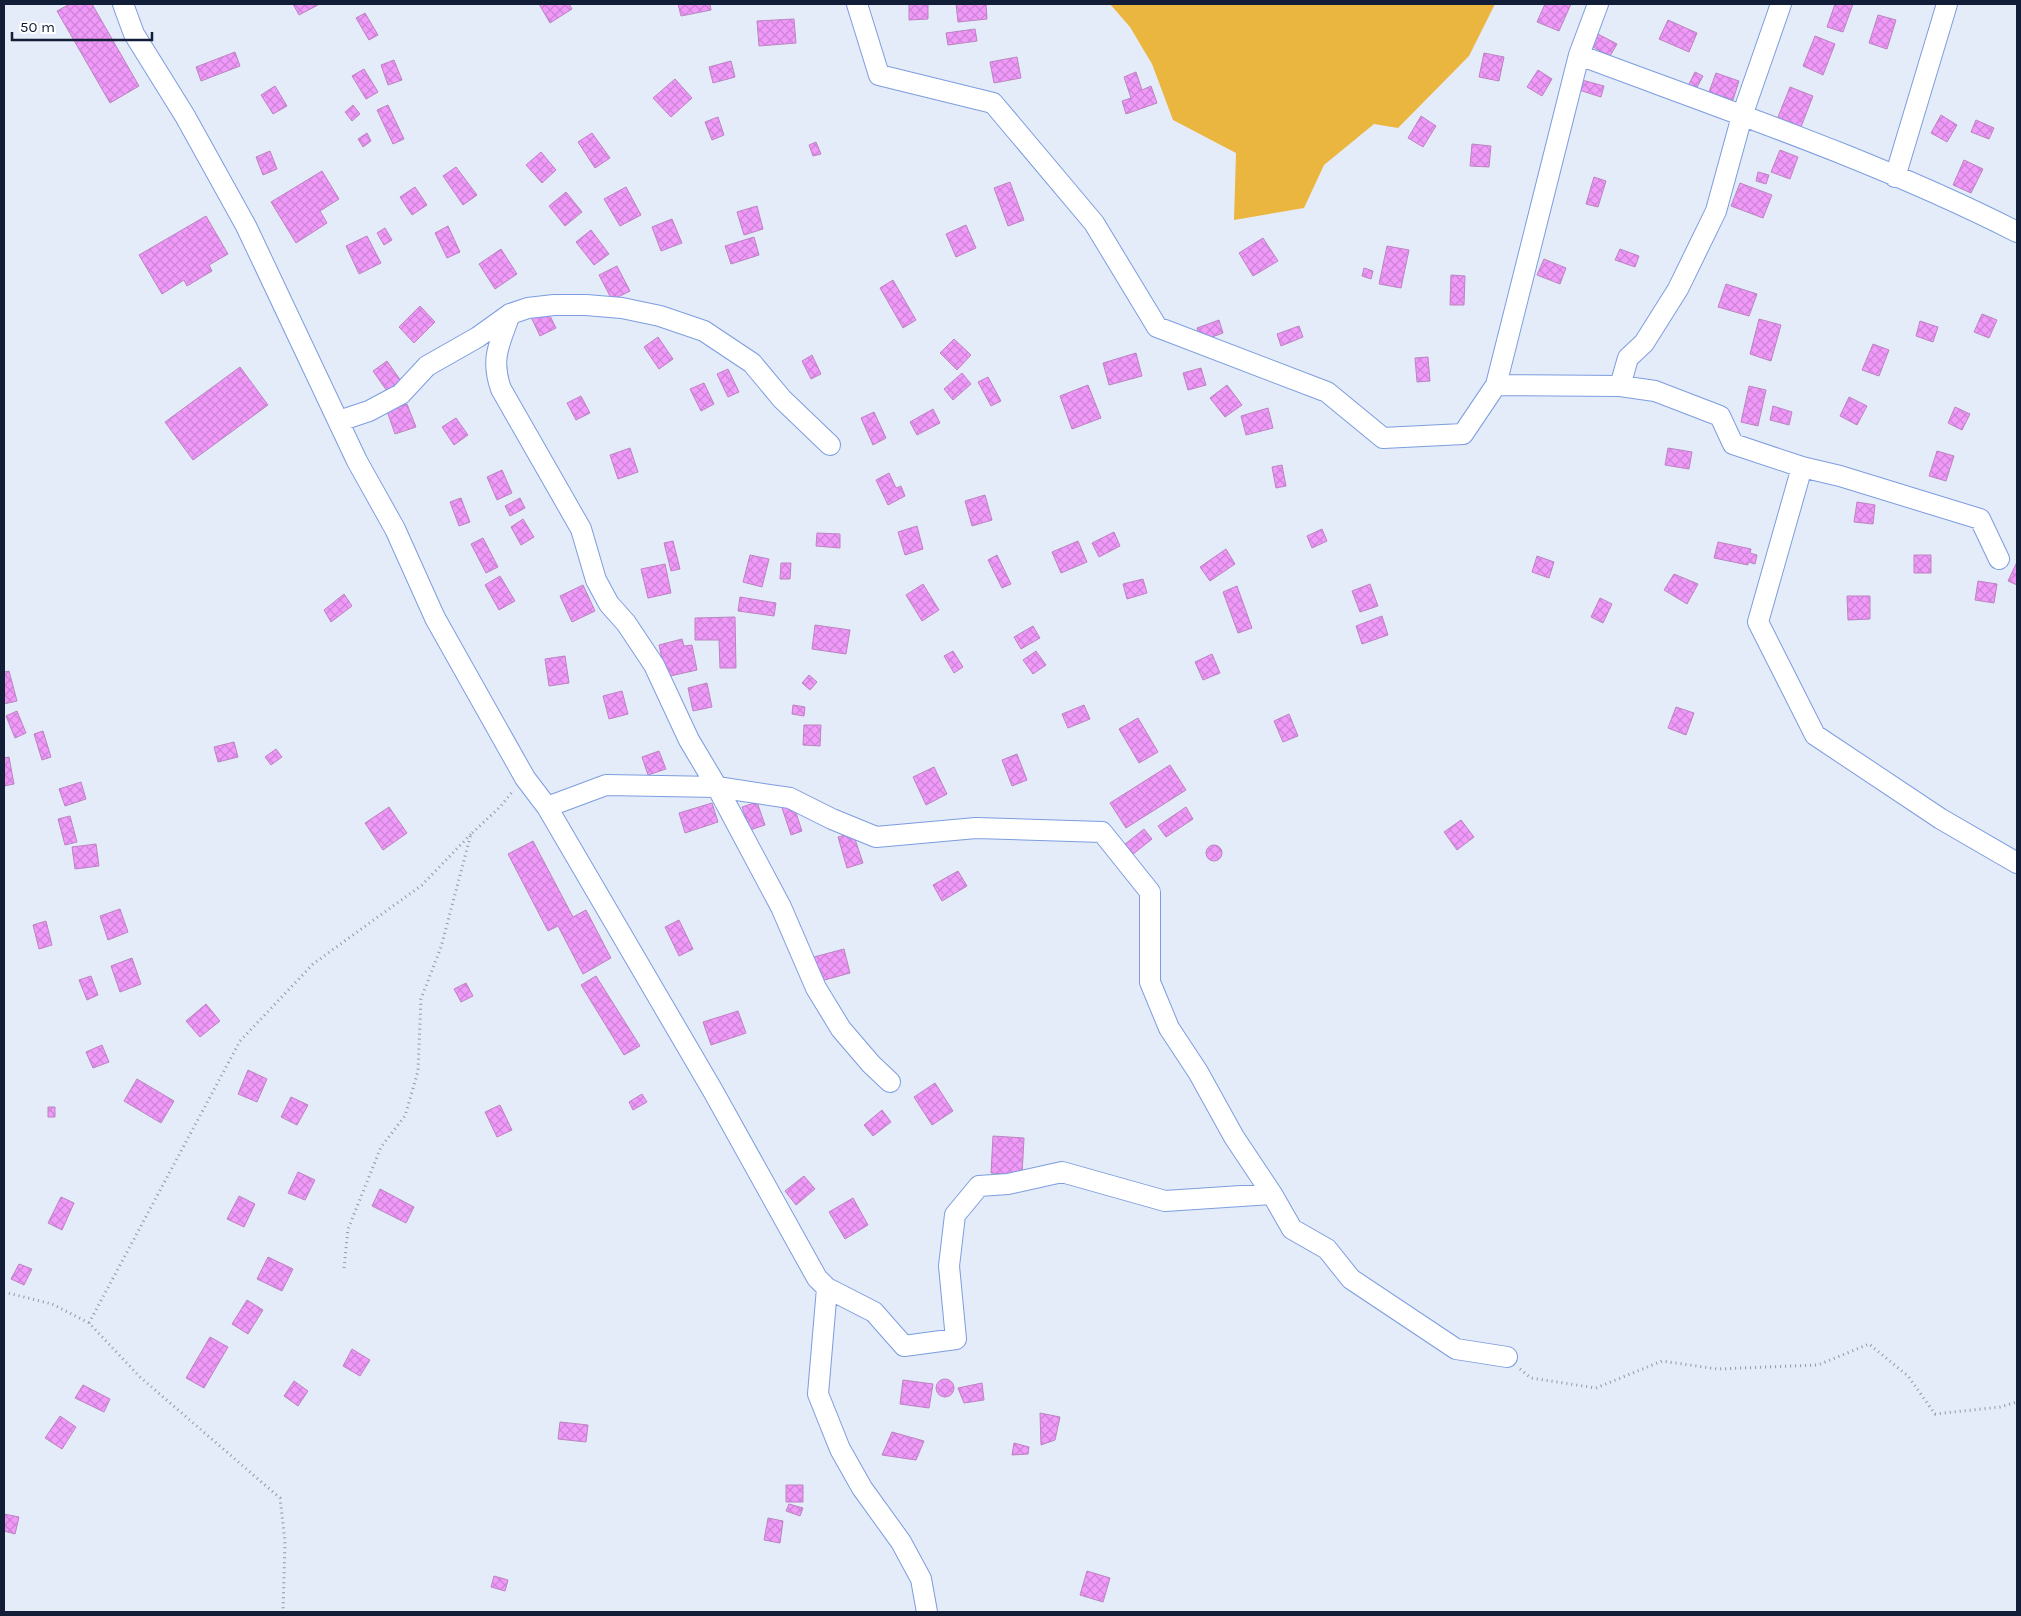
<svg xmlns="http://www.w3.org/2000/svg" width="2021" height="1616" font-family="Karla,sans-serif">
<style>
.green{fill:#ebb640}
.building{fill:url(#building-cross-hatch);stroke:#bb85c0}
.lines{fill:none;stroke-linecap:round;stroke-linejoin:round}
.minor-casing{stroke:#7c9ddf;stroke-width:22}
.path{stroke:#8f98aa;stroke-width:3;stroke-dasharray:1 4;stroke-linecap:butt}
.minor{stroke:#fff;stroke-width:20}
</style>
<defs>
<pattern id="building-cross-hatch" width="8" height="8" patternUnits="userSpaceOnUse" patternTransform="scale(1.25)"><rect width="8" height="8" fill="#f099f9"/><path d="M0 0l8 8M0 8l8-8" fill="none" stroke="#cd83d6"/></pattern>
</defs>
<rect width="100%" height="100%" fill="#e4ebf9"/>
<path class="green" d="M1110 4H1495L1469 56 1398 128 1374 124 1324 165 1304 208 1234 220 1236 153 1173 120 1152 64 1130 27Z"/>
<path class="building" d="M70 4H92L139 86 110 103 57 11Z
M293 4H317L318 5 299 15Z
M539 4H569L572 9 550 23Z
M678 4H710L711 10 681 16Z
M909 4H928V19L909 20Z
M956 4H986L987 19 958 22Z
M1545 4H1571L1559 31 1537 22Z
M1835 4H1853L1843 32 1827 27Z
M365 13 378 35 369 40 356 18Z
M1878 15 1896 20 1887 49 1869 43Z
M794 19 796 43 759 46 757 21Z
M1668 20 1697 33 1689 52 1659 39Z
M975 29 977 41 948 45 946 33Z
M1598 34 1617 44 1610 56 1591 46Z
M1815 36 1835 44 1823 75 1803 66Z
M235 52 240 66 201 81 196 67Z
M1484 53 1504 57 1499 81 1479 77Z
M1017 57 1021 78 994 83 990 62Z
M394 60 402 80 388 85 381 65Z
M731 61 735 77 713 83 709 67Z
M364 69 378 92 366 99 352 76Z
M1538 70 1552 79 1542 96 1527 87Z
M1136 72 1142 90 1151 86 1157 103 1126 114 1122 101 1131 98 1124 77Z
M1695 72 1703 76 1696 89 1688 86Z
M1716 73 1739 81 1733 100 1709 92Z
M675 79 692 98 671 117 653 98Z
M1582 80 1604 86 1601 97 1579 90Z
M275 86 287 106 273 114 261 95Z
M1790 87 1813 96 1801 127 1778 117Z
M353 105 360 114 352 121 345 112Z
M388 105 404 139 393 144 377 110Z
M1941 115 1957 125 1947 142 1931 133Z
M1421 116 1436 126 1423 147 1408 138Z
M718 117 724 135 712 140 705 122Z
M1976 120 1994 128 1989 139 1971 132Z
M367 133 371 141 363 147 358 139Z
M592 133 610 158 595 168 578 142Z
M816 142 821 154 813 156 809 145Z
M1472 144 1491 146 1489 167 1470 166Z
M1780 150 1798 157 1790 179 1771 172Z
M270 151 277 169 263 175 256 157Z
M541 152 556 170 542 183 526 165Z
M1964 160 1983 169 1971 193 1953 185Z
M456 167 477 195 463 205 443 176Z
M322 171 339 199 320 211 327 223 296 243 271 202Z
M1758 172 1769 175 1766 184 1756 181Z
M1594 177 1606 181 1598 207 1586 204Z
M1010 182 1024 220 1008 226 994 188Z
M1740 183 1772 195 1763 218 1731 206Z
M415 187 427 205 412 215 400 197Z
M626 187 641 215 620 226 604 199Z
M566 192 582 212 565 226 549 206Z
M757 206 763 229 744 235 737 212Z
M206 216 228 254 209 265 212 271 187 286 184 280 162 294 139 255Z
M672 219 682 243 661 251 652 227Z
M966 225 976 248 956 257 946 234Z
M448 226 460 252 447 258 435 233Z
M385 228 392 240 384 245 377 233Z
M591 230 609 254 594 265 576 242Z
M367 236 381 263 359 274 346 246Z
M754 237 759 255 731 264 725 246Z
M1263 238 1278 261 1253 276 1239 253Z
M1387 246 1409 250 1401 288 1379 284Z
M501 249 517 274 495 289 479 264Z
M1620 249 1639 256 1635 267 1615 260Z
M1544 259 1566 268 1560 284 1537 275Z
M617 266 630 291 612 300 599 275Z
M1364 268 1373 271 1371 279 1362 276Z
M1451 275 1465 276 1464 305H1450Z
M893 280 916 320 903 328 880 288Z
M1726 284 1757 294 1749 316 1718 307Z
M420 306 435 322 414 343 399 327Z
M547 310 556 328 540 336 531 317Z
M1982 314 1997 320 1989 338 1974 332Z
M1759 319 1781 325 1771 361 1750 354Z
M1219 320 1223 333 1201 341 1197 328Z
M1920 321 1938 327 1933 342 1916 336Z
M1299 326 1303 337 1281 346 1277 334Z
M658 337 673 359 659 369 644 347Z
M954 339 971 355 957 370 940 353Z
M1873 344 1889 350 1879 376 1862 370Z
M1136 353 1142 376 1109 385 1103 363Z
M812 355 821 374 811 379 802 361Z
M1428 357 1430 381 1417 382 1415 358Z
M387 361 401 381 387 391 373 371Z
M240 367 268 405 193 460 165 422Z
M1201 368 1206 385 1188 390 1183 373Z
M728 369 739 392 728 397 717 374Z
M962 373 971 384 953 400 944 389Z
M988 377 1001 401 991 406 978 382Z
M704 383 714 404 701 411 690 389Z
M1088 385 1101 418 1072 429 1060 396Z
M1227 385 1242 405 1225 417 1210 398Z
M1749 386 1766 390 1758 426 1741 422Z
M581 396 590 413 576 420 567 403Z
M1849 397 1867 406 1857 425 1840 416Z
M407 404 416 427 395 434 387 411Z
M1773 406 1792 412 1789 425 1770 420Z
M1955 407 1970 414 1962 430 1948 423Z
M1268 408 1273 428 1246 435 1241 416Z
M933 409 940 423 917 435 910 422Z
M874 412 886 438 873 445 861 418Z
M456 418 468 435 454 445 442 427Z
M630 448 638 472 618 479 610 455Z
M1668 448 1692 452 1689 469 1665 465Z
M1937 451 1954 456 1946 481 1929 476Z
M1282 465 1286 486 1276 488 1272 467Z
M502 470 512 493 497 500 487 477Z
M889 473 896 488 901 486 905 496 888 505 876 480Z
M985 495 992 520 972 526 965 501Z
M461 498 470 522 459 526 450 502Z
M520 498 525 508 510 516 505 506Z
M1857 502 1875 505 1873 524 1854 522Z
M523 519 534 537 521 545 511 527Z
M917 526 923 549 905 555 898 532Z
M1322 529 1327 541 1312 548 1307 536Z
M1114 532 1120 546 1099 557 1092 543Z
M817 533 840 534V548L816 546Z
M483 538 498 567 486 573 471 544Z
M673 541 680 569 671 571 664 543Z
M1078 541 1087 562 1061 573 1052 552Z
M1718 542 1751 549 1750 553 1757 555 1755 564 1748 562V565L1714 558Z
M1226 549 1235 564 1210 581 1200 567Z
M750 555 769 559 762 587 743 582Z
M997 555 1011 584 1002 588 988 560Z
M1914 555H1931V573H1914Z
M1537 556 1554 562 1549 578 1532 572Z
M2017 562V585L2008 581Z
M781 563H791L790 579H780Z
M665 564 671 593 648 598 641 569Z
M1674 574 1698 584 1687 604 1664 590Z
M500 576 515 601 499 610 485 585Z
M1143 579 1147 593 1127 599 1123 584Z
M1978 581 1997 584 1994 603 1975 600Z
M923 584 939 610 922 621 906 595Z
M1370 584 1378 606 1360 612 1352 591Z
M583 585 595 611 572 622 560 596Z
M1237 586 1252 628 1238 633 1223 592Z
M344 594 352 606 331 622 324 610Z
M1847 596H1870V619L1848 620Z
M740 597 776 603 774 616 738 611Z
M1600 598 1612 604 1603 623 1591 617Z
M1382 616 1388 635 1362 644 1356 626Z
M735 617 736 668H720L719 640H695V618Z
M815 625 850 630 846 654 812 649Z
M1033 626 1040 638 1021 649 1014 637Z
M682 639 684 646 692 645 697 670 666 677 659 645Z
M953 651 963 667 954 673 944 656Z
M1036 651 1046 665 1033 674 1023 660Z
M1212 654 1220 673 1203 680 1195 662Z
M565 656 569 683 549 686 545 659Z
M9 671 17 701 4 704V672Z
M809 675 817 682 810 690 802 683Z
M707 683 712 707 693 711 688 688Z
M622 691 628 714 609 719 603 696Z
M793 705 805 707 804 716 792 714Z
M1084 705 1090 719 1068 728 1062 714Z
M1676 707 1694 713 1686 735 1668 728Z
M17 711 26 733 15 738 6 716Z
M1289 714 1298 736 1283 742 1274 721Z
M1138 718 1158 752 1139 763 1119 729Z
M804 725H821L820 746 803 745Z
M43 731 51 757 42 760 34 734Z
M234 742 238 757 218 762 214 747Z
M276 749 282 757 271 765 265 757Z
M659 751 666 769 648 775 642 757Z
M1017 754 1027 780 1012 786 1002 760Z
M9 757 14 784 4 786V758Z
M1170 765 1186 790 1126 828 1110 803Z
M934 767 947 794 926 805 913 777Z
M81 782 86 799 65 806 59 789Z
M792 801 802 831 791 835 781 805Z
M757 802 765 825 750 830 742 807Z
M712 803 718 822 685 833 679 813Z
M389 807 407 833 383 850 365 823Z
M1186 807 1193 819 1166 837 1158 826Z
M70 816 77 842 65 845 58 819Z
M1461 820 1474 837 1457 850 1444 832Z
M1144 829 1152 839 1132 855 1124 845Z
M853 833 863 863 847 868 838 837Z
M533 841 573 917 586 910 611 958 583 974 558 926 548 931 508 854Z
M96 844 99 866 75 869 72 847Z
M1206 853a8 8 0 1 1 16 0a8 8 0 1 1-16 0Z
M958 871 967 886 942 901 933 885Z
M120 909 128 932 108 940 100 916Z
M679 920 693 949 679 956 665 927Z
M46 921 52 945 39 949 33 925Z
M844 949 850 973 821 981 814 957Z
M132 958 141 984 120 992 111 966Z
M91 976 98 995 87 1000 79 980Z
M596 976 640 1046 624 1055 581 985Z
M466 983 473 996 461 1002 454 989Z
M206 1004 220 1021 200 1037 186 1021Z
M738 1011 746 1033 711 1045 703 1022Z
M102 1045 109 1062 93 1068 86 1052Z
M248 1070 267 1079 257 1102 238 1094Z
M137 1079 174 1101 161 1123 124 1101Z
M935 1083 953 1111 932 1125 914 1097Z
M642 1094 647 1102 633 1110 629 1102Z
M291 1097 308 1105 297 1125 281 1117Z
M500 1105 512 1130 497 1137 485 1112Z
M48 1107H55V1117H48Z
M882 1110 891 1122 873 1136 864 1125Z
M993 1136 1024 1138 1022 1175 991 1173Z
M298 1172 315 1180 305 1200 288 1193Z
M804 1176 815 1189 796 1205 785 1191Z
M380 1189 414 1207 406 1223 372 1206Z
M239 1196 255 1204 244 1227 227 1219Z
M61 1197 74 1203 62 1230 48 1223Z
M853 1198 868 1225 845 1239 829 1212Z
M268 1257 293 1269 282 1291 257 1279Z
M19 1264 32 1269 24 1285 11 1279Z
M247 1300 263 1310 248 1334 232 1324Z
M210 1337 228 1347 204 1388 186 1378Z
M352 1349 370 1360 360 1376 343 1366Z
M936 1388a9 9 0 1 1 18 0a9 9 0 1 1-18 0Z
M903 1380 933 1384 929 1408 900 1404Z
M294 1381 308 1391 298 1406 284 1396Z
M982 1383 984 1400 964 1403 958 1388Z
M83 1385 110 1399 104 1412 75 1398Z
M1040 1413 1060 1417 1055 1440 1041 1445Z
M60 1416 76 1427 62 1449 45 1438Z
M560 1422 588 1425 586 1442 558 1439Z
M892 1432 924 1441 916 1460 882 1455Z
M1014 1443 1029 1447 1028 1454 1012 1455Z
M786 1485H803V1502H786Z
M789 1504 803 1508 800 1516 786 1511Z
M4 1514 19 1517 15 1534 4 1531Z
M768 1518 783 1521 780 1543 764 1540Z
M1087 1571 1110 1578 1103 1602 1080 1595Z
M494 1576 508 1580 505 1591 491 1587Z"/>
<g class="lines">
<defs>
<path id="minor" d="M123 4 134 34 185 116 246 226 357 461 395 529 435 618 525 778 547 807 713 1091 817 1278 827 1288 818 1394 840 1449 862 1488 901 1542 921 1579 927 1612
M857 4 879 75 993 103 1094 223 1157 327 1327 392 1383 438 1463 434 1496 385 1620 386 1655 391 1720 416 1733 444 1802 467 1840 476 1980 519 1999 559
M1579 55C1726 110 1877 161 2017 232
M1895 177 1947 4
M510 314C500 343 490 358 501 389L581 529 596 580 609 604 626 623 654 665 689 740 717 787 781 907 816 988 841 1029 871 1064 890 1082
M1496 385 1579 55 1598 4
M1620 386 1628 358 1644 343 1678 289 1716 211 1742 116 1781 4
M339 421 369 411 401 394 427 366 478 337 510 314 528 308 554 305H586L622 308 660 316 704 331 752 363 782 399 830 445
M1802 467 1758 622 1815 735 1941 819 2017 863
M547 807 606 785 717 787 790 798 832 819 876 837 976 828 1102 832 1150 892V982L1169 1028 1198 1072 1234 1137 1272 1194
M827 1288 874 1312 904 1346 956 1339 949 1266 955 1215 979 1186 1008 1184 1062 1172 1165 1201 1272 1194 1292 1229 1327 1249 1351 1279 1456 1349 1507 1357"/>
</defs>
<use href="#minor" class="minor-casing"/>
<path class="path" d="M344 1268 348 1229 381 1147 405 1116 418 1071 421 999 441 947 471 834 500 807 513 791
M4 1292 52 1304 89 1323 140 1377 280 1498 285 1541 283 1612
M89 1323 240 1041 313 964 422 885 471 834
M1520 1369 1531 1378 1596 1388 1662 1361 1717 1369 1818 1365 1869 1344 1908 1376 1935 1414 2000 1407 2017 1402"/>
<use href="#minor" class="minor"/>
</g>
<rect width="2021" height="1616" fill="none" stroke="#121e37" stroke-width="10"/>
<path d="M12 32v8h140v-8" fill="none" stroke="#121e37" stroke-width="2.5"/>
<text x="20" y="32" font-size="15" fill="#121e37" stroke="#ffffff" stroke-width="4" paint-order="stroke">50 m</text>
</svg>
